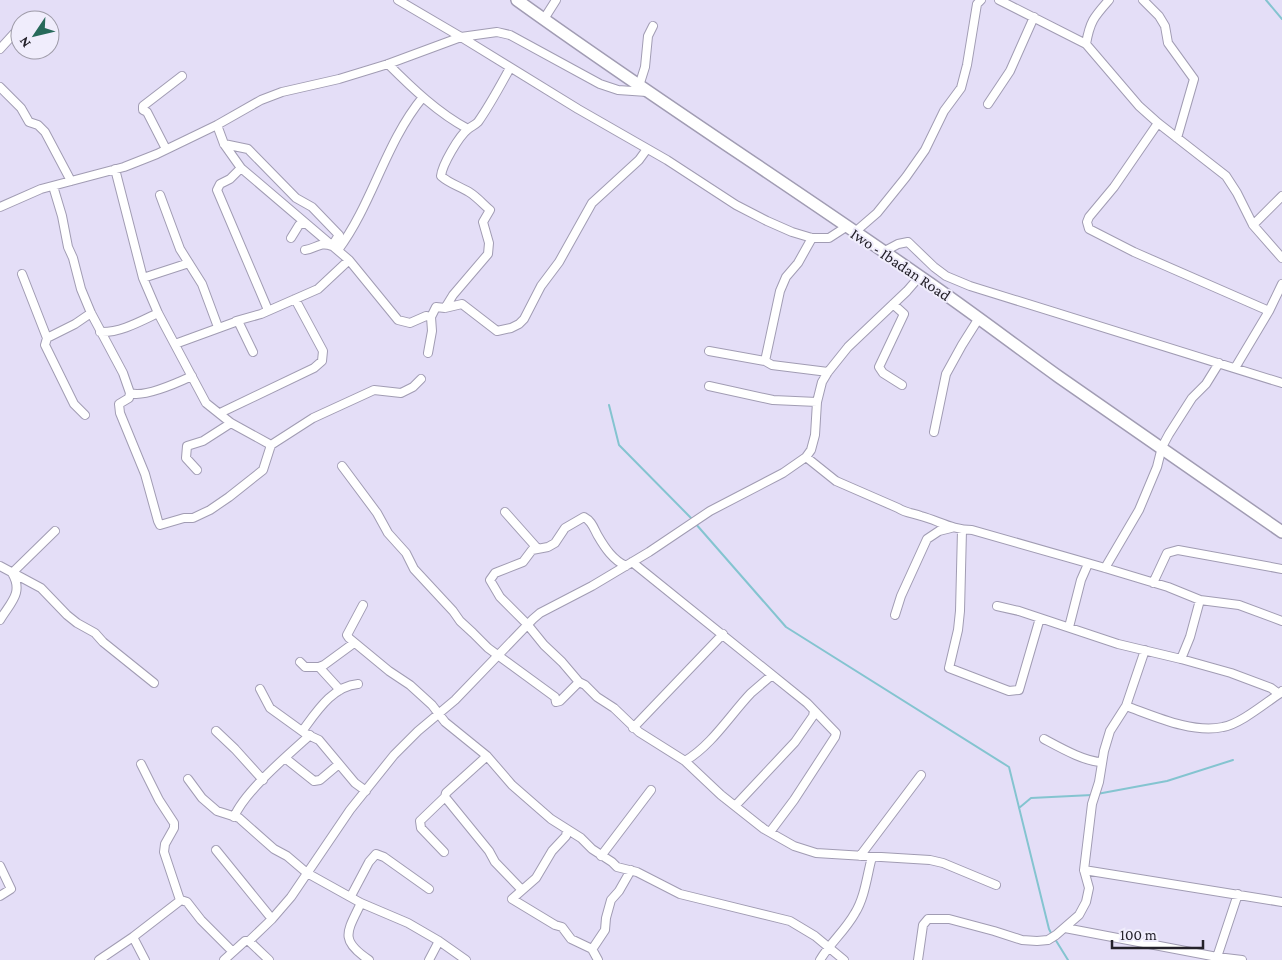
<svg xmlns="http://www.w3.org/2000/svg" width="1282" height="960" font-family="'Crimson Pro',serif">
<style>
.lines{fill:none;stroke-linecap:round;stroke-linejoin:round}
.stream{stroke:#84c4d0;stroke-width:2}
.minor-casing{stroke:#a19cb3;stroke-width:10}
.primary-casing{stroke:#a19cb3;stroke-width:14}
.minor{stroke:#fff;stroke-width:8}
.primary{stroke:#fff;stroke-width:11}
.labels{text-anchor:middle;stroke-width:4;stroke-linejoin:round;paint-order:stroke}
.street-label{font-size:16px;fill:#24212a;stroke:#f0edfc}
</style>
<rect width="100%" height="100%" fill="#e4def7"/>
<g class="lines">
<path class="stream" d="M1266 0 1282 19
M609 405 619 445 692 519
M695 523 786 627 1009 767 1049 929 1052 935
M1097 794 1167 781 1233 760
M1019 808 1031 798 1092 795
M1055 939 1068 960"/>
<defs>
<path id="minor" d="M398 0 461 37 578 109 667 160 736 205 767 221 792 232 812 238H829L846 227
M999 0 1086 44 1139 106 1158 123 1226 176 1237 193 1253 225 1282 258
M1143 0 1159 16 1165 26 1168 43 1194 79 1177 138
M544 19 556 0
M1086 44C1090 21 1094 17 1109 0
M0 49 20 27
M388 64C412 88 438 113 468 129
M639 86 645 67 648 36 653 26
M0 87 21 108 29 122 38 125 45 132 71 181
M988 104 1010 71 1034 17
M1158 123 1114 187 1089 217 1087 222 1089 229 1134 252 1269 311
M217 125 224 144 241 168 349 260 398 320 410 323 426 316 431 317 436 307 445 308 462 304 497 331 511 328 519 324 524 319 541 286 559 262 592 203 639 160 647 149
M224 144 248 149 296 198 312 207 339 235 332 246C319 241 316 249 305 250
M166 149 147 112 143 110V106L182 76
M241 168 230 179 220 184 217 190 268 310
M53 186 62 216 68 247 73 258 81 289 91 313 123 373 130 393 129 398 119 404 120 413 145 474 158 521 160 525 184 518H193L210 510 229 497 263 470 271 445 231 423 206 403 158 313 143 278 115 169
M160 195 180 249 202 284 218 327
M0 207 41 189 124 167 157 154 217 125 261 100 282 92 339 79 388 64 461 37 497 32 510 35 600 84 618 90 647 92
M1253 225 1282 196
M855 232 877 213 906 177 925 150 944 111 961 88 967 65 976 10 977 4 981 0
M291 238 299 225 305 223
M812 238 798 263 786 277 780 291 765 361 772 365 828 372
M338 250C373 203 385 143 423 97
M883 252 898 244 908 242 934 267 946 276 970 286 1282 383
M22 274 47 338
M143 278 189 263
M893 304 904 314 879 367 883 373 902 385
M445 308 453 295 488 254 489 243 483 222 490 210C483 204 477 197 469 192 459 186 450 184 441 176 442 165 459 136 468 129 472 126 475 125 478 122 490 105 500 86 510 68
M236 321 261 314 318 289 349 260
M100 332C120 333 141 321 158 313
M175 344 238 321 253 352
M709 351 765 361
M428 353 432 331 431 317
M1235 368 1269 311 1282 284
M709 386 773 400 817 402
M130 393C144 398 177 383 192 376
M220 413 314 368 322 361 323 351 295 299
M85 415 74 404 45 345 47 338 75 324 91 313
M934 432 946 374 962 345 979 318
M271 445 313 418 374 390 401 393 413 387 421 379
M806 457 836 481 898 508C906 513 912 513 921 516 939 521 953 530 972 530L1105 568 1168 587 1200 600 1239 605 1282 621
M342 466 377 513 388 533 406 553 414 569 453 611 460 621 473 633 488 648 555 697 556 702 560 701 579 682
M197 470 186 458 187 446 203 441 231 423
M505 512 537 548
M962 530 960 611 958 630 949 668 1009 691 1019 690 1040 618
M632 562 807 703 836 733 835 737 794 800 770 832
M0 566 41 588 67 615 77 623 95 633 103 642 154 683
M626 566C613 560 605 548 598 536 594 529 592 521 584 517L565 528 555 543 548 547 532 550 523 562 495 573 490 580 500 597 527 624 544 645 562 662 579 682 585 685 597 697 614 708 639 732 685 761 721 795 764 829 794 846 816 853 930 860 943 863 996 885
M1105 568 1139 510 1157 467 1162 447 1169 434 1192 398 1206 384 1219 363
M12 573 55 531
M1153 583 1167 553 1178 550 1282 569
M363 605 347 635 349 638 389 671 410 685 432 705 445 722 487 756 512 785 551 819 581 838 592 849 612 862 617 867 637 872 680 894 790 921 815 936 844 960
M997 606 1019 611 1118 644 1181 659 1231 673 1271 688 1279 694 1282 691
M895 615 901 596 927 539 939 531 951 528
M0 620C10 603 24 593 12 573
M1069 627 1081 580 1088 564
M1181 659 1190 637 1200 600
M300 662 305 667H319L324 665 354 643
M319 667 340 690
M260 689 270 708 306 734 319 740 355 783 366 791
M1126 706C1154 716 1193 734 1223 727 1240 724 1264 704 1279 694
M633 728 723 634
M303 730C317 711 333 686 358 684
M216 731 235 749 263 780
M1044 739C1059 747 1085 762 1102 762
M487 756 446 793 445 797 489 851 495 862 522 890
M285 758 314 781 320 780 339 764
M685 761C712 745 730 715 751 693 758 687 765 681 772 675
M141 764 159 800 174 823V828L165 844 164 852 180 900
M188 779 202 798 217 811 239 818 274 849 287 856 307 873 361 903 408 923 439 941 466 960
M735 806 795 742 813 716 814 711
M234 817C245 791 288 755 310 735
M567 830 566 836 552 851 536 878 512 899 555 925 562 927 571 939 592 949 593 948 605 930 606 918 611 900 619 891 631 870
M216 850 272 919
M444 852 421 828 420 821 445 797
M601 856 651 790
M860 856 921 775
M0 866 11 889 0 896
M1084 870 1282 902
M351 896 369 862 376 854 384 857 429 889
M361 903C347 932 339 940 369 960
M1065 928 1217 957 1242 960
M133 937 145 960
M249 941 269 960
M592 949 598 960
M99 960 133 937 181 900 187 902 201 920 233 952
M224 960 245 941H249L272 919 291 897 350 810 394 755 418 731 455 700 533 619 540 613 592 586 649 552 710 511 783 473 806 457 811 450 815 435 817 402 822 382 828 372 848 347 907 291 920 276
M429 960 439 941
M820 960C830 943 845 931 855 913 865 897 867 875 872 857
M918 960 923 925 928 919H949L994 931 1022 940 1037 941 1048 940 1056 935 1079 915 1086 902 1089 888 1084 870 1092 804 1099 782 1104 751 1110 731 1126 706 1145 650
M1216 960 1238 894"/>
<path id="primary" d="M517 0C650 96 788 184 922 278 969 310 1013 344 1059 377 1133 429 1208 480 1282 532"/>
</defs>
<use href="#minor" class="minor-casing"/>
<use href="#primary" class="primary-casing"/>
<use href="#minor" class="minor"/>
<use href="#primary" class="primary"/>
</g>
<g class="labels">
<g class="street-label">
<text transform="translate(901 264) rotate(34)" y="6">Iwo - Ibadan Road</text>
</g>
</g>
<g transform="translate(35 35) rotate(235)"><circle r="24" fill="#f0edfc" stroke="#9e9ba8"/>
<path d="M0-4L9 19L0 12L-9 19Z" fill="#276a5a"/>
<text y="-8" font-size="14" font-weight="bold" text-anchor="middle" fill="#24212a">N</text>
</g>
<path d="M1112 940v8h91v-8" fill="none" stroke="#24212a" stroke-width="2.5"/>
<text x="1120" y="940" font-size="15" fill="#24212a" stroke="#f0edfc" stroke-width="4" paint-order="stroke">100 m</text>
</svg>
